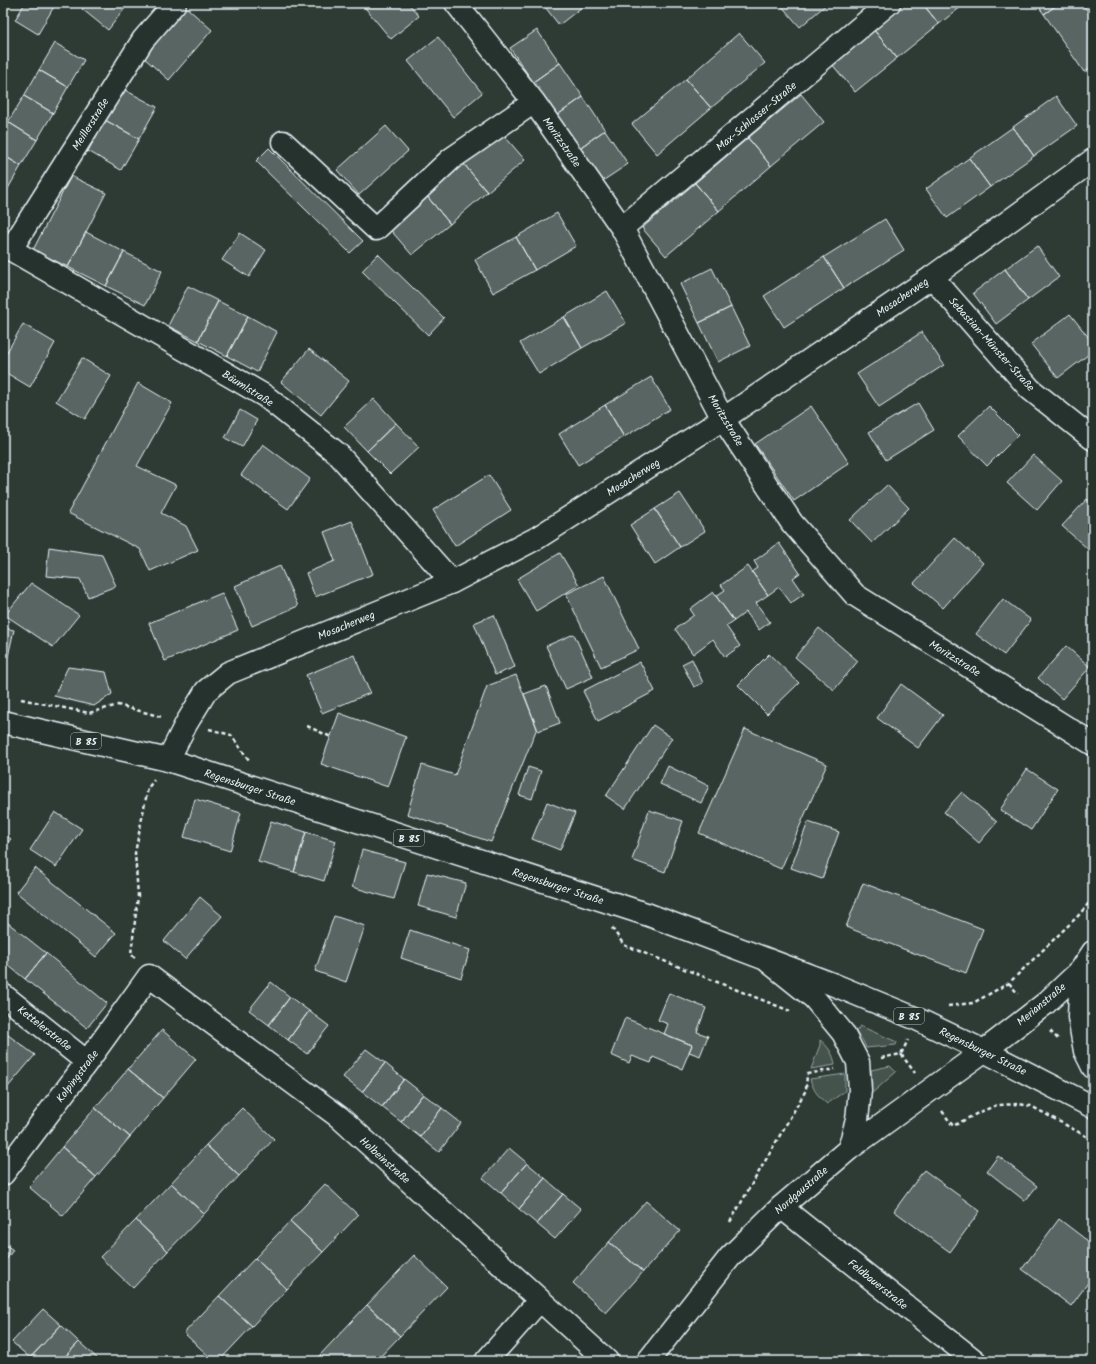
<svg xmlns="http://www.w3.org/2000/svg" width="1096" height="1364" font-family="Kalam,sans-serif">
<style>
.grass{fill:#45524e;stroke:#96a2a3}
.building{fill:#596563;stroke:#e8f1f8}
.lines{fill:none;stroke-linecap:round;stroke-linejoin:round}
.minor-casing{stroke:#e8f1f8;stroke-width:25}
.tertiary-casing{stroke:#e8f1f8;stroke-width:25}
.primary-casing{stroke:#e8f1f8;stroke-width:25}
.path{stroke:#e8f1f8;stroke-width:2.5;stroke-dasharray:4 3;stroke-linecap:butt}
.minor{stroke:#26332d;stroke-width:22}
.tertiary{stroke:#26332d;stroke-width:22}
.primary{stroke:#26332d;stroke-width:22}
.labels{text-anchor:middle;stroke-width:3;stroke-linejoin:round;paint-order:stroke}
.shield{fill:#26332d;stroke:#aeb8bb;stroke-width:1}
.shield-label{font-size:10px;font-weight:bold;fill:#e8f1f8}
.street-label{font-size:11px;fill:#e8f1f8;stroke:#26332d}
</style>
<rect width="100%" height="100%" fill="#2e3b35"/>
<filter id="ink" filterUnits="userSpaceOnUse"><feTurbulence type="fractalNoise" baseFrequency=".025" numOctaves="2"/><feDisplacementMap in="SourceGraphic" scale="8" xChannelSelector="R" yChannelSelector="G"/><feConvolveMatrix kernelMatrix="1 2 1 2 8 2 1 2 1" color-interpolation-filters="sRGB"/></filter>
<g filter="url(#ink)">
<path class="grass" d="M860 1026 897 1042 896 1045 866 1048 863 1041 856 1032Z
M820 1040C828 1046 834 1055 835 1065L811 1069 820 1045Z
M890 1066 896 1072 871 1094 872 1081 871 1070Z
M845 1074V1091L827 1104C817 1095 814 1091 810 1079Z"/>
<path class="building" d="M25 3H56L38 34 15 20Z
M86 3H129L108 30 82 9Z
M227 3H237L231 8Z
M361 3H408L419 16 391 39Z
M542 3H587L559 25Z
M779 3H828L800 27Z
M905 3H922L939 24 897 58 873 29Z
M922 3H966L939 24Z
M1036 3H1060L1044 14Z
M1060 3H1082L1093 19V66L1084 72 1044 14Z
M186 7 212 30 169 80 143 57Z
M873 29 897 58 855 92 831 63Z
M537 30 560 63 533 82 510 48Z
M739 33 765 63 711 108 686 79Z
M438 37 482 93 453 117 408 61Z
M55 43 84 60 68 87 39 70Z
M560 63 583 97 556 116 533 82Z
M39 70 68 87 53 113 24 96Z
M686 79 711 108 657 154 632 124Z
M123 89 157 107 139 139 105 120Z
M801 94 824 122 771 166 748 138Z
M24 96 53 113 37 140 8 122Z
M1056 96 1077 126 1034 156 1013 127Z
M583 97 605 130 578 149 556 116Z
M105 120 139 139 121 170 88 151Z
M8 122 37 140 21 166 3 155V131Z
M386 126 408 151 359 195 337 170Z
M1013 127 1034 156 990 187 969 158Z
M605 130 628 164 601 182 578 149Z
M501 132 525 160 487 192 463 163Z
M748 138 771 166 719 211 695 183Z
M269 148 363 241 350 253 256 161Z
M3 155 21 166 6 192 3 191Z
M969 158 990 187 947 218 926 189Z
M463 163 487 192 450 224 426 195Z
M71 176 106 193 68 267 33 250Z
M695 183 719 211 666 256 642 228Z
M426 195 450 224 412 255 388 227Z
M557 213 576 246 535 270 516 237Z
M885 219 904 250 844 288 824 257Z
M86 232 124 252 106 286 68 267Z
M240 233 266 250 249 277 222 260Z
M516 237 535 270 493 293 475 260Z
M1037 246 1059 277 1028 300 1005 269Z
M124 252 162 271 145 305 106 286Z
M378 254 444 318 428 335 362 271Z
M824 257 844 288 784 327 764 296Z
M712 268 731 307 699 323 680 284Z
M1005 269 1028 300 996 324 973 293Z
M188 286 218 301 198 341 168 326Z
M607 291 626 323 582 348 564 317Z
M218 301 248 316 227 356 198 341Z
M731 307 750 346 718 362 699 323Z
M1070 314 1093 343V351L1058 378 1031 344Z
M248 316 277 332 257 372 227 356Z
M564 317 582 348 539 374 520 343Z
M23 324 55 343 30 387 3 371V359Z
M922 332 944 365 879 407 857 374Z
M309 349 349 381 321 415 281 382Z
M82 358 111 376 85 419 56 401Z
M651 377 670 409 624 437 605 405Z
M138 383 172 403 137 466 176 485 161 513 186 526 198 550 150 571 140 549 68 513Z
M1093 394V402L1089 397Z
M374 399 396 423 367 451 344 427Z
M918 403 934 430 886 460 869 432Z
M605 405 624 437 578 465 559 434Z
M811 406 849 463 794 501 755 444Z
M989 406 1018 435 987 466 958 436Z
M240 410 257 420 242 447 225 438Z
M396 423 419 447 390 474 367 451Z
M263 444 310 479 288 509 241 475Z
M1033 455 1062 481 1037 510 1007 483Z
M489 475 511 510 455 546 433 510Z
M887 485 909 508 872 543 850 520Z
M680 493 705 531 680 547 655 509Z
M1087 499 1093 504V545L1089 550 1062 526Z
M655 509 680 547 655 564 630 525Z
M352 521 373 574 315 597 306 573 335 561 324 532Z
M955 538 983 563 943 608 914 583Z
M779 543 800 573 793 578 804 594 791 603 779 587 768 595 752 572 758 568 754 561Z
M49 547 102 555 116 586 88 597 80 579 46 576Z
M560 553 579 585 536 611 517 579Z
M280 566 298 606 252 626 235 586Z
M748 566 768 595 756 603 770 622 759 630 746 612 734 621 716 596 725 590 721 585Z
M604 576 639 649 601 667 566 594Z
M31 583 79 615 53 647 5 615Z
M713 592 734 621 726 626 740 646 725 657 713 639 693 654 675 629 694 615 690 609Z
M222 593 238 630 165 661 149 623Z
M1003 599 1031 620 1004 655 976 634Z
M494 615 515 667 495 675 474 623Z
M3 628 14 630 3 678Z
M819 628 858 661 834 690 795 657Z
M574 634 593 677 566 689 546 646Z
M1066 646 1090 667 1062 699 1038 678Z
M769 654 799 683 767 714 738 685Z
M354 655 370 693 322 713 306 675Z
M692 659 703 683 694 687 682 664Z
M640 662 655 691 598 721 583 691Z
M68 667 106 672 112 694 94 706 54 696Z
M516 675 537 728 491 842 407 814 422 765 455 775 487 686Z
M901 684 943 715 918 748 877 718Z
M546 686 560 723 538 731 524 694Z
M339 713 406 737 388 787 321 764Z
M653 725 672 738 625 809 606 796Z
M745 729 827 764 781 869 699 833Z
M668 766 709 786 701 803 660 784Z
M528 767 541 771 532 799 519 795Z
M1027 769 1058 789 1031 830 1000 810Z
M962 792 997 822 979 843 944 812Z
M195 799 241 813 230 851 184 837Z
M547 802 575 813 560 850 532 839Z
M649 810 683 821 665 872 632 860Z
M55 812 82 829 56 867 30 850Z
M271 821 306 832 294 872 258 862Z
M808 822 839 832 822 879 791 868Z
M306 832 336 841 324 881 294 872Z
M3 833 11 839 3 848Z
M362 850 405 862 394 899 352 887Z
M35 868 116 933 96 957 16 892Z
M427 873 466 883 456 917 418 906Z
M863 883 983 929 966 973 846 927Z
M200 897 222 916 185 959 164 941Z
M334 916 365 926 346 982 315 971Z
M3 919 46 953 25 979 3 961Z
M410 930 470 950 461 978 401 958Z
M46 953 107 1003 87 1028 25 979Z
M271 982 290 997 269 1025 249 1010Z
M669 993 706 1008 697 1032 708 1036 700 1056 689 1052 692 1045 664 1034 668 1024 658 1020Z
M290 997 309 1011 288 1040 269 1025Z
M309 1011 329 1026 307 1054 288 1040Z
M625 1018 692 1045 682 1069 653 1057 651 1063 632 1056 629 1063 611 1055Z
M162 1030 196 1059 163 1098 128 1069Z
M4 1032 35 1055 8 1087 3 1082Z
M366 1049 385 1063 362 1092 343 1077Z
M385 1063 404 1079 382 1107 362 1092Z
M128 1069 163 1098 130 1137 95 1108Z
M404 1079 423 1094 401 1122 382 1107Z
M3 1082 8 1087 3 1093Z
M423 1094 442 1108 420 1137 401 1122Z
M95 1108 130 1137 96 1177 62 1147Z
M242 1108 274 1139 239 1176 206 1145Z
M442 1108 461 1123 439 1152 420 1137Z
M206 1145 239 1176 204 1214 171 1183Z
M62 1147 96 1177 63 1216 29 1187Z
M509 1148 527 1163 501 1193 483 1178Z
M998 1156 1037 1186 1025 1201 987 1171Z
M527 1163 545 1178 519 1209 501 1193Z
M924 1170 980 1211 950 1252 894 1211Z
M545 1178 563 1194 537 1224 519 1209Z
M171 1183 204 1214 168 1251 136 1220Z
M325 1184 358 1215 323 1252 290 1221Z
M563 1194 581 1209 555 1239 537 1224Z
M646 1201 680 1231 643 1272 609 1242Z
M1059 1219 1093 1245V1276L1071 1306 1022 1269Z
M136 1220 168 1251 133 1288 100 1257Z
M290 1221 323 1252 287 1289 255 1258Z
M609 1242 643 1272 606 1313 573 1283Z
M3 1243 13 1250 3 1264Z
M414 1255 447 1287 400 1336 367 1305Z
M255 1258 287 1289 252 1326 219 1296Z
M219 1296 252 1326 219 1361H214L184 1333Z
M367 1305 400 1336 376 1361H326L320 1355Z
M43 1309 61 1325 30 1358 12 1342Z
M61 1325 79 1342 61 1361H33L30 1358Z
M79 1342 97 1358 94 1361H61Z
M520 1354 527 1361H513Z
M857 1354 866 1361H852Z
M320 1355 326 1361H314Z"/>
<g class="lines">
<defs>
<path id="minor" d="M456 3 534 102 622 228 723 419 792 523 855 595 1093 744
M283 142 376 229 451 159 534 102
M622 228 889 3
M3 245 265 396 338 454 452 582
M11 249 143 40 175 3
M932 277 1030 389 1093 439
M769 962 814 998 843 1033 858 1062 860 1090 857 1120 849 1149
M3 995 87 1062
M3 1174 87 1062 149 976 339 1117 607 1361
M781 1207 975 1361
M486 1361 540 1300
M648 1361 730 1257 781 1207 849 1149 984 1051"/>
<path id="tertiary" d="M168 760 186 724 206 691 228 673 452 582 537 538 723 419 932 277 1093 160
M1081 970 1079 1017 1085 1051 1093 1067
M984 1051 1046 1003 1081 970 1093 952"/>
<path id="primary" d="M3 722 168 760 649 915 832 984 917 1019 984 1051 1093 1107"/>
</defs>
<use href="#minor" class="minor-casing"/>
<use href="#tertiary" class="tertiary-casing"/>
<use href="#primary" class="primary-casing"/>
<path class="path" d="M21 699 89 713 118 705 162 717
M307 726 331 737
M209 729 231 735 249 760
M612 928 624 945 790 1011
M135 958 131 954 138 896 135 853 148 788 154 780
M1009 983 1018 994
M948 1006 973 1003 1009 983 1078 916 1093 898
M1050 1031 1058 1039
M901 1054 915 1073
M881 1058 901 1054 908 1040
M942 1111 953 1126 980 1112 997 1105 1019 1104 1031 1106 1093 1140
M730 1222 806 1090 807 1074 835 1069"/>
<use href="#minor" class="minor"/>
<use href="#tertiary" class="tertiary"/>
<use href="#primary" class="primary"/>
</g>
</g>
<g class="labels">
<g class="shield">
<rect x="71" y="733" width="30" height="16" rx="3"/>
<rect x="394" y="830" width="30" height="16" rx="3"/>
<rect x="894" y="1008" width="30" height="16" rx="3"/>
</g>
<g class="shield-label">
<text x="86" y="745">B 85</text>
<text x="409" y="842">B 85</text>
<text x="909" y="1020">B 85</text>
</g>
<g class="street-label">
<text transform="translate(756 116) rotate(-40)" y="4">Max-Schlosser-Straße</text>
<text transform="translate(90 124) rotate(-58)" y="4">Meillerstraße</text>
<text transform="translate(562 142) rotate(55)" y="4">Moritzstraße</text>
<text transform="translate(902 297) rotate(-34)" y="4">Mosacherweg</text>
<text transform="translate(992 344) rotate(48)" y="4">Sebastian-Münster-Straße</text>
<text transform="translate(248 388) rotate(32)" y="4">Bäumlstraße</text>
<text transform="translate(726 420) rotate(59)" y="4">Moritzstraße</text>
<text transform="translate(633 477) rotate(-32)" y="4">Mosacherweg</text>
<text transform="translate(346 625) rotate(-22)" y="4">Mosacherweg</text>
<text transform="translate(955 658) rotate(32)" y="4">Moritzstraße</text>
<text transform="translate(250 787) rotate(18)" y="4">Regensburger Straße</text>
<text transform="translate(558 886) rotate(18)" y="4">Regensburger Straße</text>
<text transform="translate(1041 1004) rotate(-40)" y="4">Merianstraße</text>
<text transform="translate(45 1028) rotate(38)" y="4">Kettelerstraße</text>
<text transform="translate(983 1051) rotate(26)" y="4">Regensburger Straße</text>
<text transform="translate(77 1076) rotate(-53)" y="4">Kolpingstraße</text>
<text transform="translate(385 1160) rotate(42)" y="4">Holbeinstraße</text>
<text transform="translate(801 1190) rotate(-41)" y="4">Nordgaustraße</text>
<text transform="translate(878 1284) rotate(39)" y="4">Feldbauerstraße</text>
</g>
</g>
<rect width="1096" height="1364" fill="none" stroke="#26332d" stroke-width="16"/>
<rect x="8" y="8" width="1080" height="1348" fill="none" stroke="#e8f1f8" stroke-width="1.5" filter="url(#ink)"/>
</svg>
